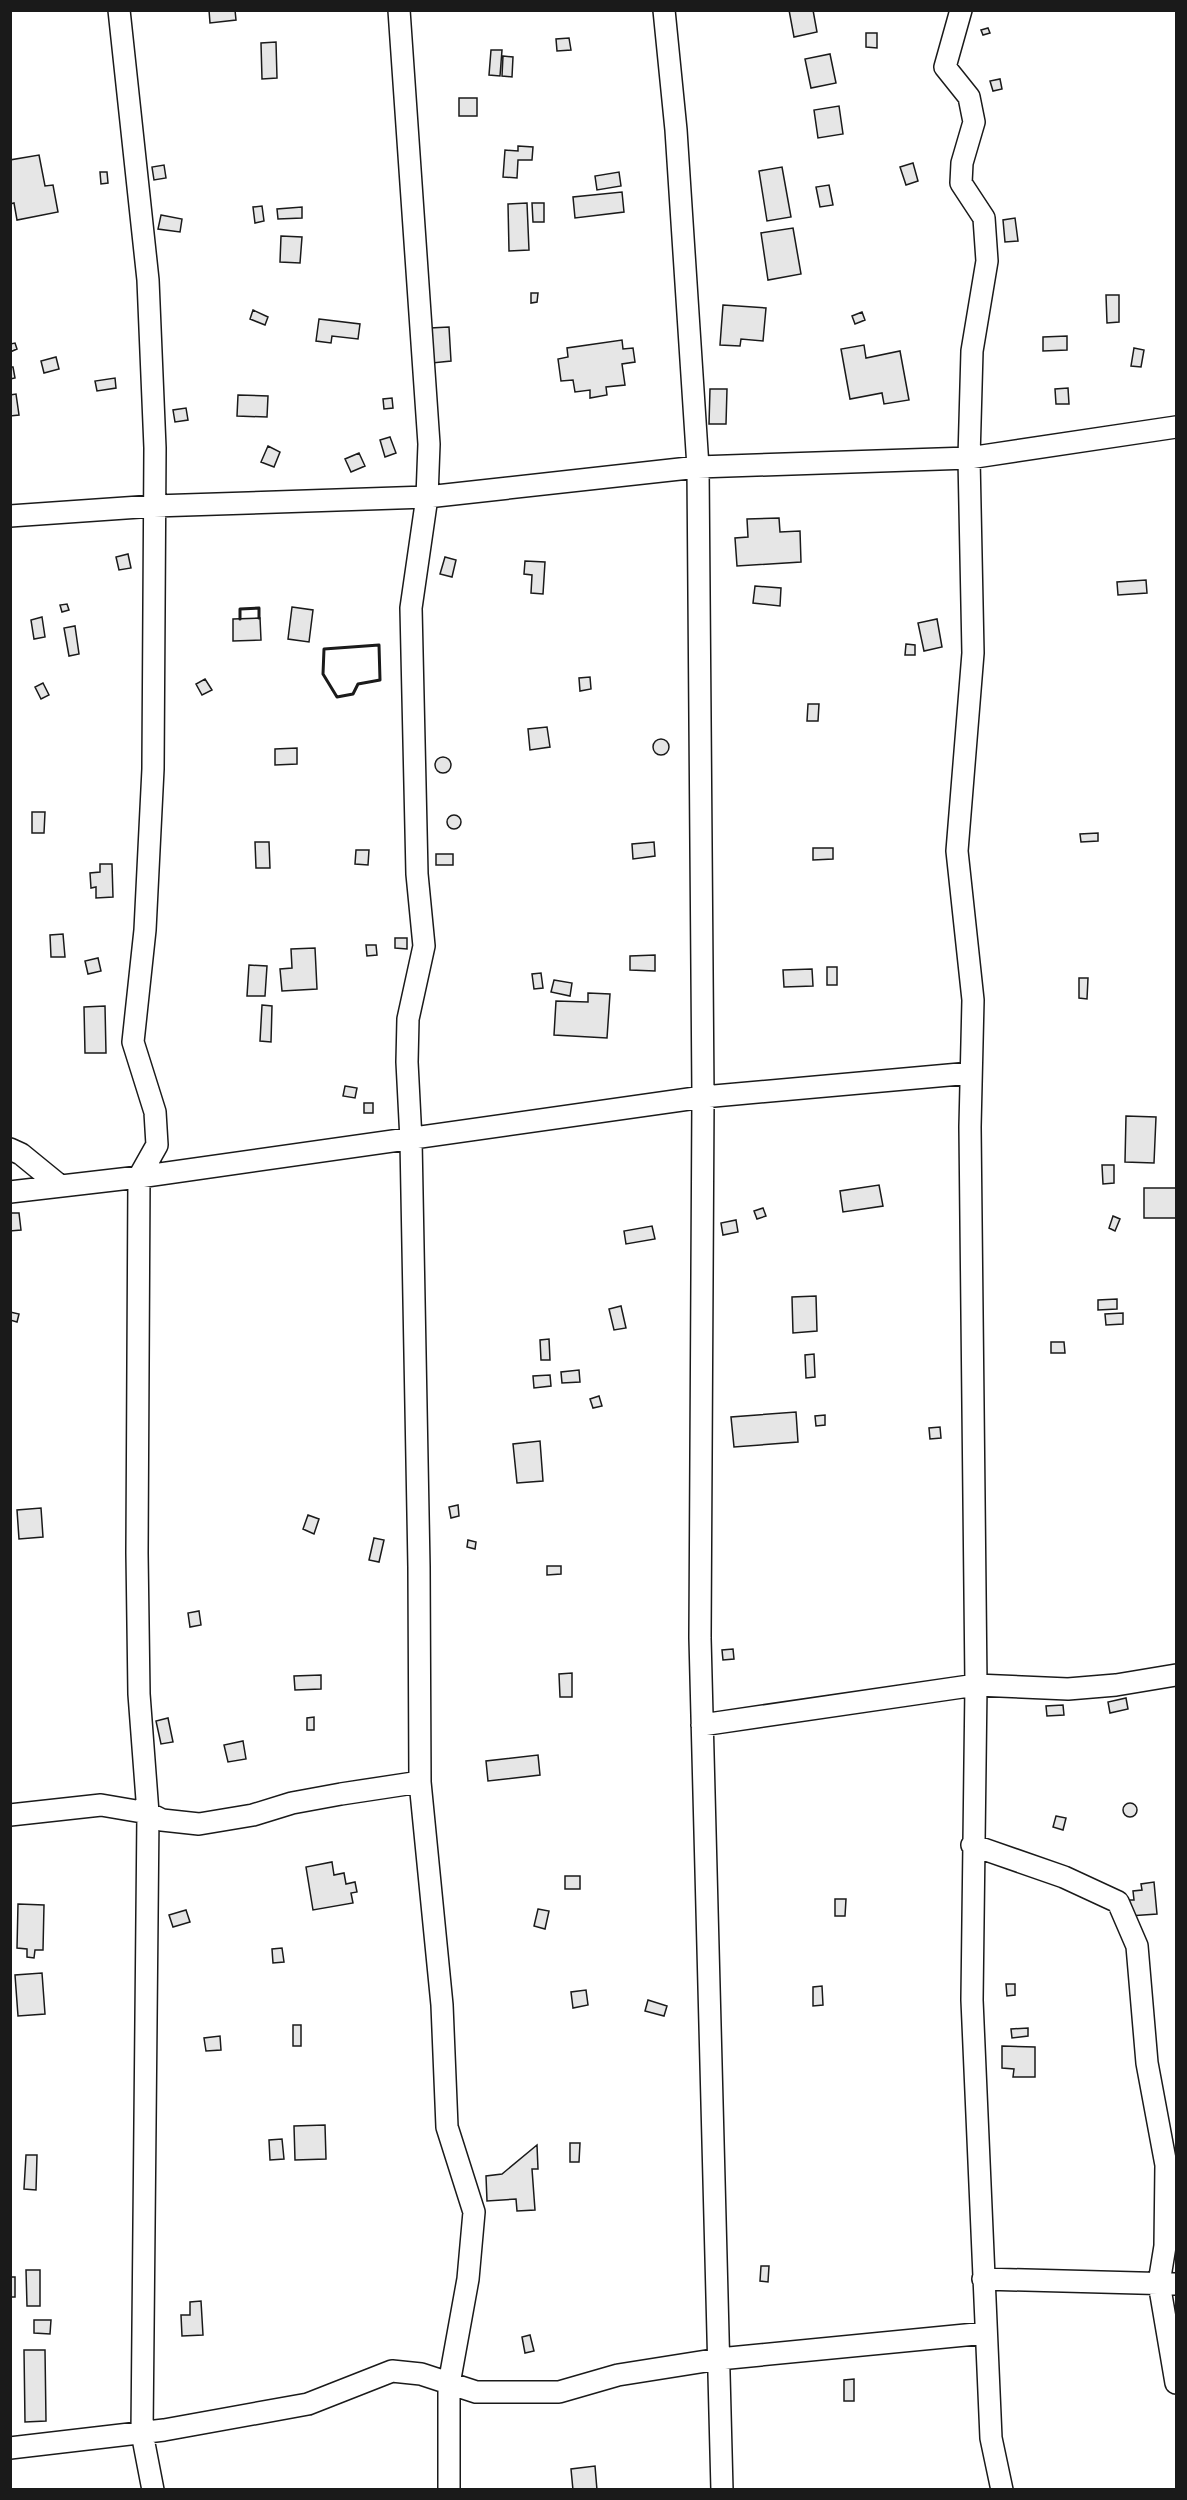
<svg xmlns="http://www.w3.org/2000/svg" width="1187" height="2500" font-family="Quicksand,sans-serif">
<style>
.building{fill:#e6e6e6;stroke:#1a1a1a;stroke-width:1.5}
.lines{fill:none;stroke-linecap:round;stroke-linejoin:round}
.minor-casing{stroke:#1a1a1a;stroke-width:24}
.minor{stroke:#fff;stroke-width:21}
.wall{stroke:#1a1a1a;stroke-width:3}
</style>
<rect width="100%" height="100%" fill="#fff"/>
<path class="building" d="M209 10H235L236 20 210 23Z
M789 10H813L817 32 794 37Z
M988 28 990 33 983 35 981 30Z
M866 33H877V48L866 47Z
M569 38 571 50 557 51 556 39Z
M276 42 277 78 262 79 261 43Z
M491 50H502L500 76 489 75Z
M830 54 836 83 811 88 805 59Z
M503 56 513 57 512 77 502 76Z
M1000 79 1002 89 993 91 990 81Z
M459 98H477V116H459Z
M839 106 843 134 818 138 814 110Z
M518 146 533 147 532 160H518L517 178 503 177 505 150 518 151Z
M39 155 45 186 53 185 58 212 17 220 14 203 10 204V160Z
M913 163 918 181 906 185 900 167Z
M164 165 166 178 154 180 152 167Z
M782 167 791 217 767 221 759 171Z
M100 172H107L108 183 101 184Z
M619 172 621 186 597 190 595 176Z
M829 185 833 205 820 207 816 187Z
M622 192 624 212 575 218 573 197Z
M527 203 529 250 509 251 508 204Z
M532 203H544V222H533Z
M262 206 264 221 255 223 253 207Z
M302 207V218L278 219 277 209Z
M161 215 182 219 180 232 158 229Z
M1015 218 1018 241 1005 242 1003 220Z
M793 228 801 274 768 280 761 233Z
M281 236 302 237 300 263 280 262Z
M531 293H538L537 302 531 303Z
M1106 295H1119V322L1107 323Z
M723 305 766 308 763 341 741 339 740 346 720 345Z
M253 310 268 317 265 325 250 319Z
M862 312 865 320 855 324 852 316Z
M319 319 360 324 358 339 332 336 331 343 316 341Z
M449 327 451 361 432 363 430 328Z
M1067 336V350L1043 351V337Z
M622 340 623 349 633 348 635 362 622 364 625 385 606 387 607 395 590 398V390L575 392 573 380 561 381 558 359 568 357 567 348Z
M15 343 17 349 10 352V344Z
M864 345 866 358 900 351 909 400 884 404 882 393 850 399 841 349Z
M1134 348 1144 350 1141 367 1131 366Z
M56 357 59 369 44 373 41 361Z
M10 367H13L15 378 10 379Z
M115 378 116 388 97 391 95 381Z
M1068 388 1069 404H1056L1055 389Z
M710 389H727L726 424H709Z
M16 394 19 415 10 416V395Z
M238 395 268 396 267 417 237 416Z
M392 398 393 408 384 409 383 399Z
M186 408 188 420 175 422 173 410Z
M390 437 396 453 385 457 380 440Z
M268 446 280 452 274 467 261 462Z
M359 453 365 466 351 472 345 459Z
M779 518 780 532 800 531 801 562 737 566 735 538 748 537 747 519Z
M128 554 131 568 119 570 116 557Z
M445 557 456 560 452 577 440 574Z
M525 561 545 562 543 594 531 593 532 575 524 574Z
M1146 580 1147 593 1118 595 1117 582Z
M755 586 781 588 780 606 753 603Z
M67 604 69 610 62 612 60 605Z
M292 607 313 610 309 642 288 639Z
M42 617 45 637 34 639 31 620Z
M260 618 261 640 233 641V619Z
M937 619 942 647 924 651 918 623Z
M75 626 79 654 69 656 64 628Z
M906 644 915 645V655H905Z
M590 677 591 689 580 691 579 678Z
M205 679 212 690 202 695 196 684Z
M43 683 49 695 41 699 35 687Z
M808 704H819L818 721H807Z
M547 727 550 747 530 750 528 729Z
M653 747a8 8 0 1 1 16 0a8 8 0 1 1-16 0Z
M297 748V764L275 765V749Z
M435 765a8 8 0 1 1 16 0a8 8 0 1 1-16 0Z
M32 812H45L44 833H32Z
M447 822a7 7 0 1 1 14 0a7 7 0 1 1-14 0Z
M1098 833V841L1081 842 1080 834Z
M255 842H269L270 868H256Z
M654 842 655 856 633 859 632 844Z
M813 848H833V859L813 860Z
M356 850H369L368 865 355 864Z
M436 854H453V865H436Z
M100 864H112L113 897 96 898V887L91 888 90 873 100 872Z
M63 934 65 957H51L50 935Z
M395 938H407V949L395 948Z
M366 945H376L377 955 367 956Z
M315 948 317 989 282 991 280 969 292 968 291 949Z
M655 955V971L630 970V956Z
M98 958 101 971 88 974 85 961Z
M249 965 267 966 265 996H247Z
M827 967H837V985H827Z
M812 969 813 986 784 987 783 970Z
M541 973 543 988 534 989 532 974Z
M1079 978H1088L1087 999 1079 998Z
M554 980 572 983 570 996 551 992Z
M588 993 610 994 607 1038 554 1035 556 1001 588 1002Z
M262 1005 272 1006 271 1042 260 1041Z
M105 1006 106 1053H85L84 1007Z
M345 1086 357 1088 355 1098 343 1096Z
M364 1103H373V1113H364Z
M1126 1116 1156 1117 1154 1163 1125 1162Z
M1102 1165H1114V1183L1103 1184Z
M879 1185 883 1206 843 1212 840 1191Z
M1144 1188H1176V1218H1144Z
M763 1208 766 1216 757 1219 754 1211Z
M10 1213H19L21 1230 10 1231Z
M1113 1216 1120 1219 1115 1231 1109 1228Z
M736 1220 738 1232 723 1235 721 1223Z
M652 1226 655 1239 626 1244 624 1231Z
M816 1296 817 1331 793 1333 792 1297Z
M1117 1299V1309L1098 1310V1300Z
M621 1306 626 1328 614 1330 609 1309Z
M10 1312 19 1314 17 1322 10 1320Z
M1123 1313V1324L1106 1325 1105 1314Z
M549 1339 550 1360H541L540 1340Z
M1051 1342H1064L1065 1353H1051Z
M814 1354 815 1377 806 1378 805 1355Z
M579 1370 580 1382 562 1383 561 1372Z
M550 1375 551 1386 534 1388 533 1376Z
M599 1396 602 1406 593 1408 590 1399Z
M796 1412 798 1442 734 1447 731 1417Z
M825 1415V1425L816 1426 815 1416Z
M940 1427 941 1438 930 1439 929 1428Z
M540 1441 543 1481 517 1483 513 1444Z
M458 1505 459 1516 451 1518 449 1507Z
M41 1508 43 1537 19 1539 17 1510Z
M308 1515 319 1519 314 1534 303 1529Z
M374 1538 384 1540 379 1562 369 1560Z
M468 1540 476 1542 475 1549 467 1547Z
M547 1566H561V1574L547 1575Z
M199 1611 201 1625 190 1627 188 1613Z
M733 1649 734 1659 723 1660 722 1650Z
M572 1673V1697H560L559 1674Z
M321 1675V1689L295 1690 294 1676Z
M1126 1698 1128 1709 1110 1713 1108 1702Z
M1063 1705 1064 1715 1047 1716 1046 1706Z
M314 1717V1730H307V1718Z
M168 1718 173 1742 161 1744 156 1721Z
M243 1741 246 1759 228 1762 224 1745Z
M538 1755 540 1775 488 1781 486 1761Z
M1123 1810a7 7 0 1 1 14 0a7 7 0 1 1-14 0Z
M1056 1816 1066 1818 1063 1830 1053 1827Z
M332 1862 334 1875 344 1873 346 1884 355 1882 357 1892 351 1893 353 1903 313 1910 306 1867Z
M565 1876H580V1889H565Z
M1154 1882 1157 1914 1129 1916 1127 1900H1134L1133 1891 1142 1890 1141 1884Z
M835 1899H846L845 1916H835Z
M18 1904 44 1905 43 1950H35L34 1958 27 1957V1949L17 1948Z
M538 1909 549 1911 545 1929 534 1926Z
M186 1910 190 1922 173 1927 169 1915Z
M282 1948 284 1962 273 1963 272 1949Z
M42 1973 45 2014 18 2016 15 1975Z
M1006 1984H1015V1995L1007 1996Z
M822 1986 823 2005 813 2006V1987Z
M586 1990 588 2005 573 2008 571 1992Z
M648 2000 667 2006 664 2016 645 2011Z
M293 2025H301V2046H293Z
M1028 2028V2036L1012 2038 1011 2029Z
M220 2036 221 2050 206 2051 204 2038Z
M1002 2046 1035 2047V2077H1013L1014 2069 1002 2068Z
M325 2125 326 2159 295 2160 294 2126Z
M282 2139 284 2159 270 2160 269 2140Z
M570 2143H580L579 2162H570Z
M537 2145 538 2169H532L535 2210 517 2211 516 2199 487 2201 486 2176 502 2174Z
M26 2155H37L36 2190 24 2189Z
M761 2266H769L768 2282 760 2281Z
M26 2270H40V2306H27Z
M10 2277H15V2297H10Z
M201 2301 203 2335 182 2336 181 2315H190V2302Z
M34 2320H51L50 2334 34 2333Z
M530 2335 534 2351 525 2353 522 2337Z
M24 2350H45L46 2421 25 2422Z
M854 2379V2401H844V2380Z
M595 2466 597 2490H573L571 2469Z"/>
<g class="lines">
<defs>
<path id="minor" d="M119 10 148 280 155 448 153 769 145 930 133 1042 155 1112 157 1145 139 1177 137 1553 139 1694 148 1813 142 2433 153 2490
M399 10 429 444 427 497 411 608 417 874 424 946 408 1019 407 1062 411 1140 419 1567 420 1782 442 2005 447 2127 474 2212 468 2279 449 2384V2490
M664 10 676 130 698 467 703 1097 700 1638 722 2490
M961 10 945 67 969 97 974 122 962 163 961 183 984 218 987 261 972 351 969 458 973 653 957 851 973 1000 970 1127 976 1685 972 2000 991 2438 1002 2490
M10 516 154 506 427 497 698 467 969 458 1176 427
M10 1149 21 1154 59 1185
M10 1192 139 1177 703 1097 971 1073
M702 1725 976 1685 1068 1689 1116 1685 1176 1675
M10 1815 101 1805 148 1813 162 1820 199 1824 253 1815 292 1803 341 1794 420 1782
M972 1845 1064 1877 1118 1902 1137 1946 1147 2063 1166 2165 1165 2246 1159 2283 1176 2383
M983 2279 1176 2284
M10 2448 164 2430 308 2404 392 2371 421 2374 476 2392H559L618 2375 719 2359 986 2333"/>
</defs>
<use href="#minor" class="minor-casing"/>
<use href="#minor" class="minor"/>
<path class="wall" d="M240 619V609L259 608V618
M379 645 380 680 358 684 353 694 337 697 323 674 324 649Z"/>
</g>
<rect width="1187" height="2500" fill="none" stroke="#1a1a1a" stroke-width="24"/>
</svg>
